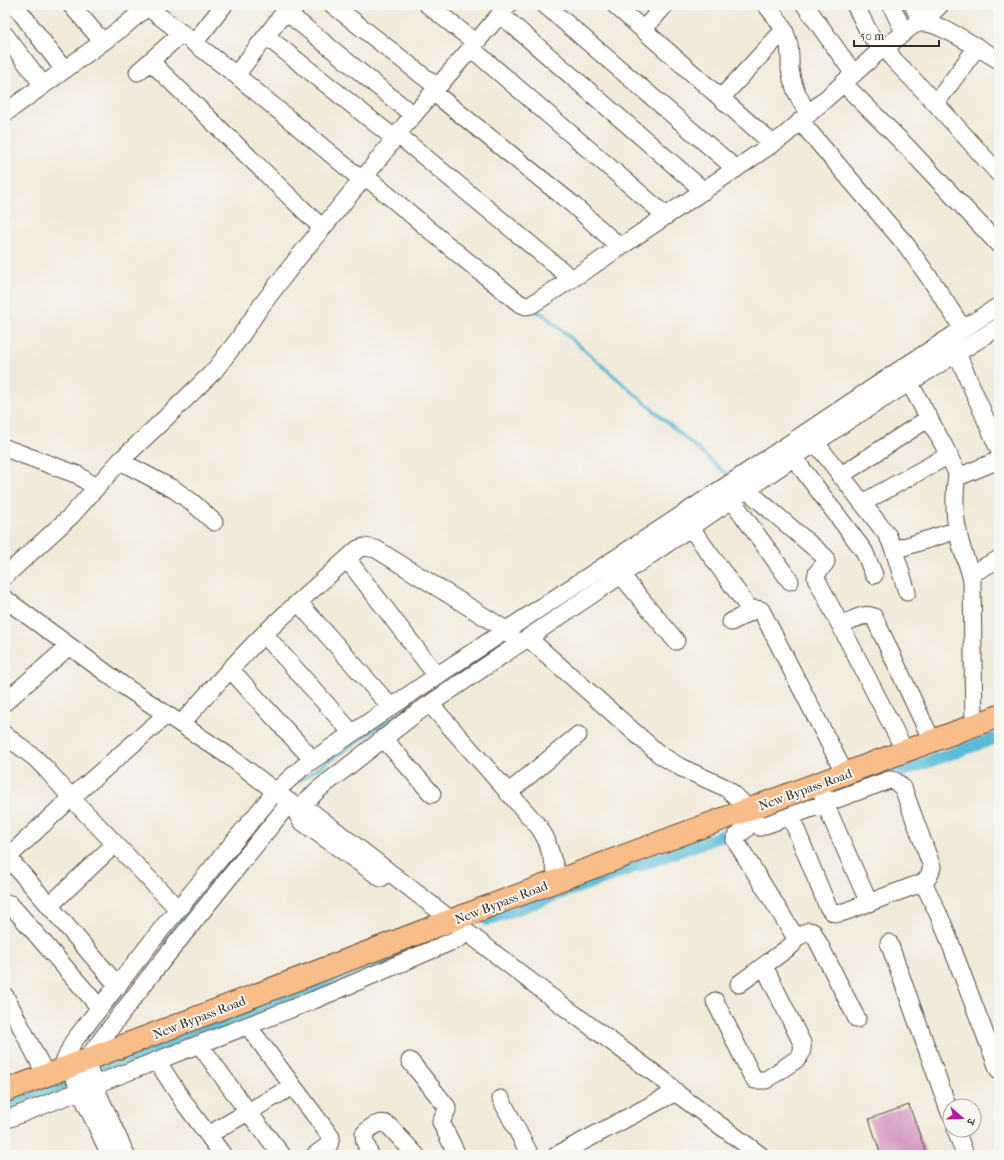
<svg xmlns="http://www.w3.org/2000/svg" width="1004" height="1160" font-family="'IM FELL French Canon','Noto Serif Devanagari',serif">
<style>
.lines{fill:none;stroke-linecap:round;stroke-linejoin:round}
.stream{stroke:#59bcd7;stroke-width:3.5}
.canal{stroke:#59bcd7;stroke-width:12}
.building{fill:#d79cc3}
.minor-casing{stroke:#56473a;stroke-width:19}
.major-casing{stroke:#56473a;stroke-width:24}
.minor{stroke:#fff;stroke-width:17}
.major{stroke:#f8bd89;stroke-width:22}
.labels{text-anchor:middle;stroke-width:4;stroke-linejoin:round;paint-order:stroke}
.street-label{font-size:13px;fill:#3b2a1e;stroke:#f6f6f2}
</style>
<rect width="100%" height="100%" fill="#f6f6f2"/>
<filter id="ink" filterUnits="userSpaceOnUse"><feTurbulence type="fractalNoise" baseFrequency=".025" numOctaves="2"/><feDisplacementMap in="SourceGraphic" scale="8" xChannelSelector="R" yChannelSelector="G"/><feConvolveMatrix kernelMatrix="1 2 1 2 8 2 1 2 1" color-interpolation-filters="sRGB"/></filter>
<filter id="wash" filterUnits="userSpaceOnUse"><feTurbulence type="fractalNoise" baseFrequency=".012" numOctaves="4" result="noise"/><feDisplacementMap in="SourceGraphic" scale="16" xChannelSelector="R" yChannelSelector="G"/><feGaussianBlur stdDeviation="0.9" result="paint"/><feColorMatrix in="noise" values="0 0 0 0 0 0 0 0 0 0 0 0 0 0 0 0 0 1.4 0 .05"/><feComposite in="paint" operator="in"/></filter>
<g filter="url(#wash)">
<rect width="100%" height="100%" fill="#f2ead9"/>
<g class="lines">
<path class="stream" d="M532 310 543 314 730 477
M516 634 529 625
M299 781 508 640
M160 945 274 809
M84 1041 131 982"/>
<path class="canal" d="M883 778 999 737
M487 920 744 828
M5 1107 85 1078 410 950"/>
</g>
<g id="blocks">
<path class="building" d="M909 1105 927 1155H881L869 1119Z"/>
</g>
</g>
<g filter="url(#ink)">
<use href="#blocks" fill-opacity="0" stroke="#56473a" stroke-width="1"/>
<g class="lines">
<defs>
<path id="minor" d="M15 5 64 70
M71 5 103 42
M145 5 236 75 362 180
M333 5 437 87
M428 5 476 43
M545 5 736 169
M615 5 773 144
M766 5C774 15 784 26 787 38 791 48 790 59 790 69 792 86 799 100 809 114
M805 5 854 74
M855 5C861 15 870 38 878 45 886 52 904 31 911 27 915 24 920 22 925 23 940 23 983 51 999 60
M891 5 904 32
M913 5 922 23
M285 11 413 115
M500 14 704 191
M926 22 931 14 940 5
M643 30 665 5
M5 35 43 85
M266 36 394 138
M194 43 224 5
M886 46 893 59 928 95 999 174
M471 48 666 216
M150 61 322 228
M138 72 182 33
M236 75 290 5
M843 83 909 149 999 245
M433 92 571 203 620 247
M721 98 784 30
M936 103 977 47
M5 113 122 28 147 7
M800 121 907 246 933 283 963 329
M397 134 572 279
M365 176 456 252 519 303 526 306 531 305 592 266 784 136 884 47
M957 353 999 450
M909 382 944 446 957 473 960 475H963L999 460
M816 443 888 536 894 550 907 592
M5 448 78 475 96 488
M794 458 864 551 874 575
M120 461 175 490 193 503 214 522
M957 473C954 494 954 517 959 537 962 553 970 567 972 582L974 726
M840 476 929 418
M747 490 825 557 826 562 817 573 816 578 905 751
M732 500 790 581
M862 503 949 455
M691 528 751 611
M894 550 958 530
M347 559 437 676
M971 574 999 559
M621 575 676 641
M5 576 71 516 120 461 175 409 214 371 238 340 261 306 297 259 370 170 405 125 508 5
M5 599 124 686 230 757 292 804 309 810 547 994 666 1082 679 1095 760 1155
M298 602 391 707
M731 622 756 609 761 610 845 774
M841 625C851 621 863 612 874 617L932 741
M264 634 352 733
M528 638 659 754 680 767 724 787 732 793 749 809 760 827 889 780 895 781 903 788 932 867 929 876 921 885
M230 669 313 760
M5 702 68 647
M430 704 539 827 546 839 559 880
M181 724C208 693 236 662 265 633 295 604 327 577 358 549L364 547 376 549 506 630 513 638
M5 735 35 758 46 769 77 804 178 909
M383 738 432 794
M508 793 578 735
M822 793 827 808 869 903
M292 804 301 821 381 878
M301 806 319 789 415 714 621 575 849 420 999 327
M739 813 745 830 737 836 735 840 796 938 792 945 739 984
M791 817 827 905C831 913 835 915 844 912L916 885H923L926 888 943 924 999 1071
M5 854 118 986
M8 857 71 798 166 715
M10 904 100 1008
M49 906 115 844
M796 938 809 931 813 932 857 1019
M889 943 950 1113
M5 996 46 1075
M715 1001 752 1076 755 1080H766L797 1059C802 1054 803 1050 802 1043L764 966
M248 1026 331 1137 329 1145 315 1155
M200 1045 248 1112 282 1155
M157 1061 185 1104 223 1155
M410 1061 447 1107V1110L441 1122 457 1155
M70 1066 78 1086 110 1155
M61 1069 73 1042 164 926 276 791 304 766 441 673 735 480 907 365 999 306
M94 1085 314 1000 460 938
M501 1099 530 1155
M5 1120 80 1091
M956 1130 965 1155
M208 1135 293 1086
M126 1155 94 1085 86 1060 150 976 290 802
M370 1155 365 1142 364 1134C370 1127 380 1120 388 1125L416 1155
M557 1155 674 1093"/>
<path id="major" d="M5 1091 452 920 999 716"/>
</defs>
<use href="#minor" class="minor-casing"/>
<use href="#major" class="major-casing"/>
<use href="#minor" class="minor"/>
<use href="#major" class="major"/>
</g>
</g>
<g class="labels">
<g class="street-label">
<text transform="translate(805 789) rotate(-20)" y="5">New Bypass Road</text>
<text transform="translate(501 902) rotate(-21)" y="5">New Bypass Road</text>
<text transform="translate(199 1017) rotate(-21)" y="5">New Bypass Road</text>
</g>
</g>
<rect width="1004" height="1160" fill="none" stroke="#f6f6f2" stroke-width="20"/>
<g transform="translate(962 1118) rotate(110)"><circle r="19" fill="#f6f6f2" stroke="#aba49d"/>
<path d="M0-3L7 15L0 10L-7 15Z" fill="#b5179e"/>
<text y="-6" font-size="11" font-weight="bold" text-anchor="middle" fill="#3b2a1e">उ</text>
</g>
<path d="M854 40v6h85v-6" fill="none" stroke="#3b2a1e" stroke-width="2"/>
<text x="860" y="40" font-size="12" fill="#3b2a1e" stroke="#f6f6f2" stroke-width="3" paint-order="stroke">50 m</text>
</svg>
